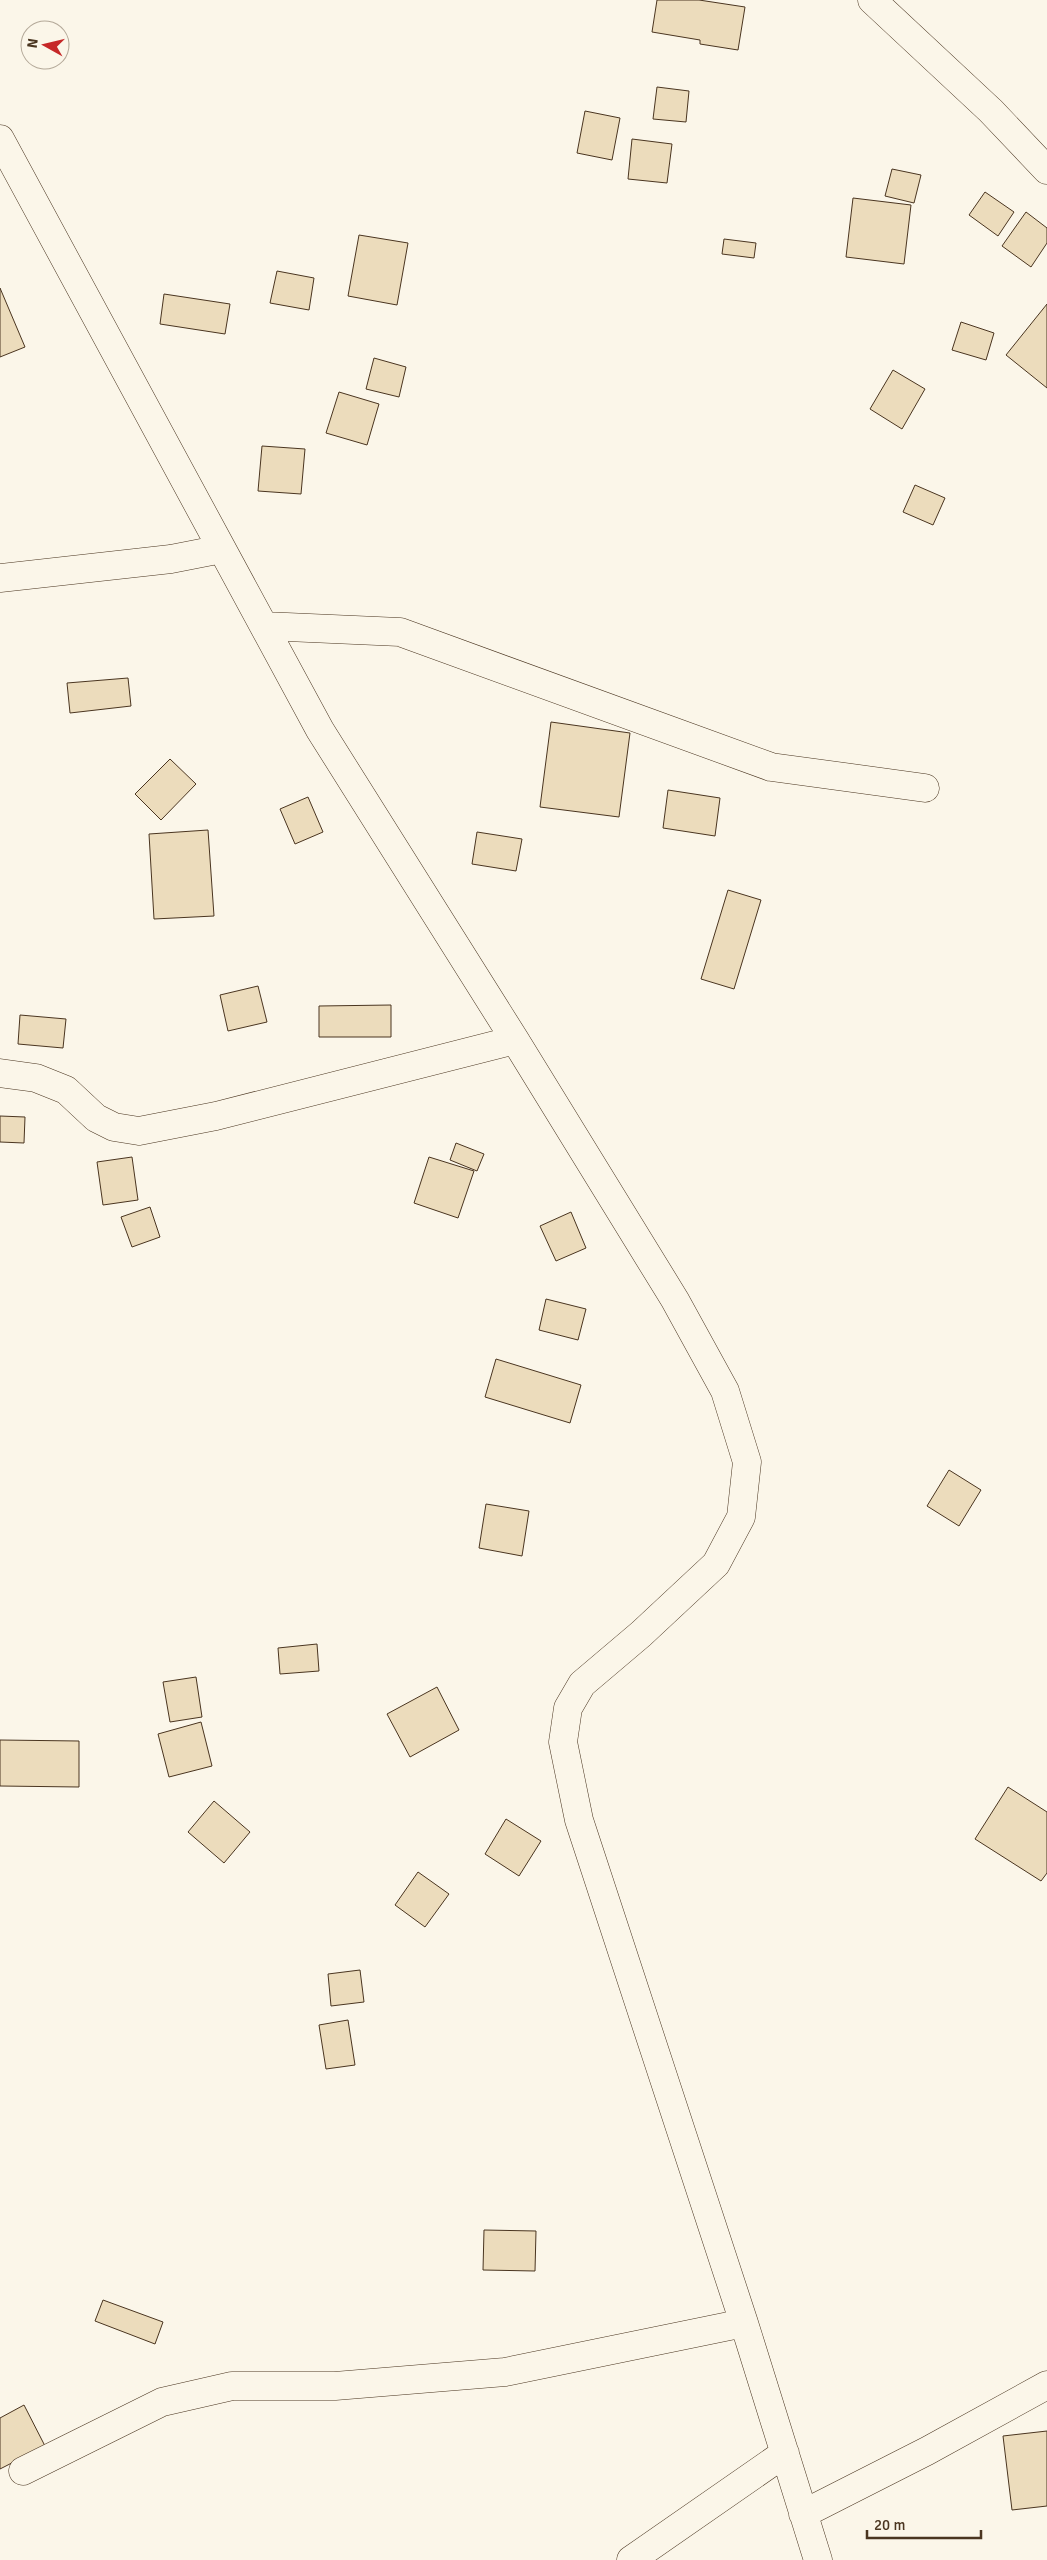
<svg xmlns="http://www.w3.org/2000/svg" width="1047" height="2560" font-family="Signika,sans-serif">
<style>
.building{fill:#ecdcbc;stroke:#4a3520}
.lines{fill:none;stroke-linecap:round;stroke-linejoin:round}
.minor-casing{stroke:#4a3520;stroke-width:29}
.minor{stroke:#fbf6e9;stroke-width:28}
</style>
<rect width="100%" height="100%" fill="#fbf6e9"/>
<path class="building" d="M657 0H699L745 7 738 50 700 44V40L652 32Z
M657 87 689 91 686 122 653 119Z
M585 111 620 118 612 160 577 153Z
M632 139 672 144 667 183 628 179Z
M892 169 921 175 914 203 885 196Z
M985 192 1014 212 998 236 969 215Z
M853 198 911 205 904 264 846 257Z
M1026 212 1047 228V243L1031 267 1002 246Z
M359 235 408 243 397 305 348 296Z
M724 239 756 243 754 258 722 254Z
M277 271 314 278 309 310 270 303Z
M0 288 25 347 0 357Z
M164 294 230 304 225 334 160 324Z
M1047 304V388L1006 355Z
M961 322 994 333 986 360 952 350Z
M374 358 406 367 399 397 366 389Z
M893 370 925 389 902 429 870 409Z
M339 392 379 404 367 445 326 433Z
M262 446 305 449 301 494 258 491Z
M915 485 945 498 933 525 903 512Z
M128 678 131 706 70 713 67 683Z
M551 722 630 733 619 817 540 807Z
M170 759 196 784 161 820 135 794Z
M668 790 720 798 715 836 663 828Z
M308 797 323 832 295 844 280 809Z
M208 830 214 916 154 919 149 834Z
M477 832 522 839 516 871 472 864Z
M728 890 761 900 734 989 701 979Z
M258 986 267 1022 228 1031 220 995Z
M391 1005V1037H319V1006Z
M20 1015 66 1019 63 1048 18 1044Z
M0 1116 25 1117 24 1143 0 1142Z
M456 1143 484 1154 477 1171 450 1160Z
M132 1157 138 1200 103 1205 97 1162Z
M429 1157 474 1171 458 1218 414 1203Z
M150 1207 160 1237 132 1247 121 1217Z
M571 1212 586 1248 556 1261 540 1226Z
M546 1299 586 1309 578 1340 539 1330Z
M496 1359 581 1385 570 1423 485 1397Z
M949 1470 981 1490 959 1526 927 1506Z
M486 1504 529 1511 522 1556 479 1548Z
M317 1644 319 1671 280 1674 278 1648Z
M196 1677 202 1717 170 1722 163 1682Z
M437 1687 459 1730 410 1757 387 1714Z
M201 1722 212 1766 169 1777 158 1734Z
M0 1740 79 1741V1787L0 1786Z
M1008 1787 1047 1812V1873L1041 1881 975 1839Z
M214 1801 250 1832 224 1863 188 1832Z
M506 1819 541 1841 519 1876 485 1854Z
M418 1872 449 1894 425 1927 395 1905Z
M360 1970 364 2002 331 2006 328 1974Z
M348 2020 355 2065 326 2069 319 2025Z
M484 2230 536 2231 535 2271 483 2270Z
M103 2300 163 2322 155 2344 95 2321Z
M24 2405 45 2446 0 2469V2418Z
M1047 2431V2506L1012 2510 1003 2436Z"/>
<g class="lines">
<defs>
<path id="minor" d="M872 0 991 111 1047 170
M0 139 320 730 515 1040 675 1300 725 1391 747 1462 741 1517 716 1564 641 1634 582 1684 568 1708 563 1742 579 1820 744 2323 818 2560
M0 578 171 559 222 549
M264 626 400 632 771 767 925 788
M0 1073 36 1078 66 1090 96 1118 114 1127 139 1131 216 1116 515 1040
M23 2471 162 2402 232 2386H335L505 2372 744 2323
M803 2514 927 2451 1047 2385
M631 2560 785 2453"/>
</defs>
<use href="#minor" class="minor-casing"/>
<use href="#minor" class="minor"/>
</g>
<g transform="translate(45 45) rotate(278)"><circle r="24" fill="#fbf6e9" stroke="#b4a999"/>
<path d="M0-4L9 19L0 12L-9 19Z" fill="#c62828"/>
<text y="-8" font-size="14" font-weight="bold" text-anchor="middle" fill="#4a3520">N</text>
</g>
<path d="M867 2530v8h114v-8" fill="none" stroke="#4a3520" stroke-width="2.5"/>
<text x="874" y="2530" font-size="15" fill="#4a3520" stroke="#fbf6e9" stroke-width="4" paint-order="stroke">20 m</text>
</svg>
